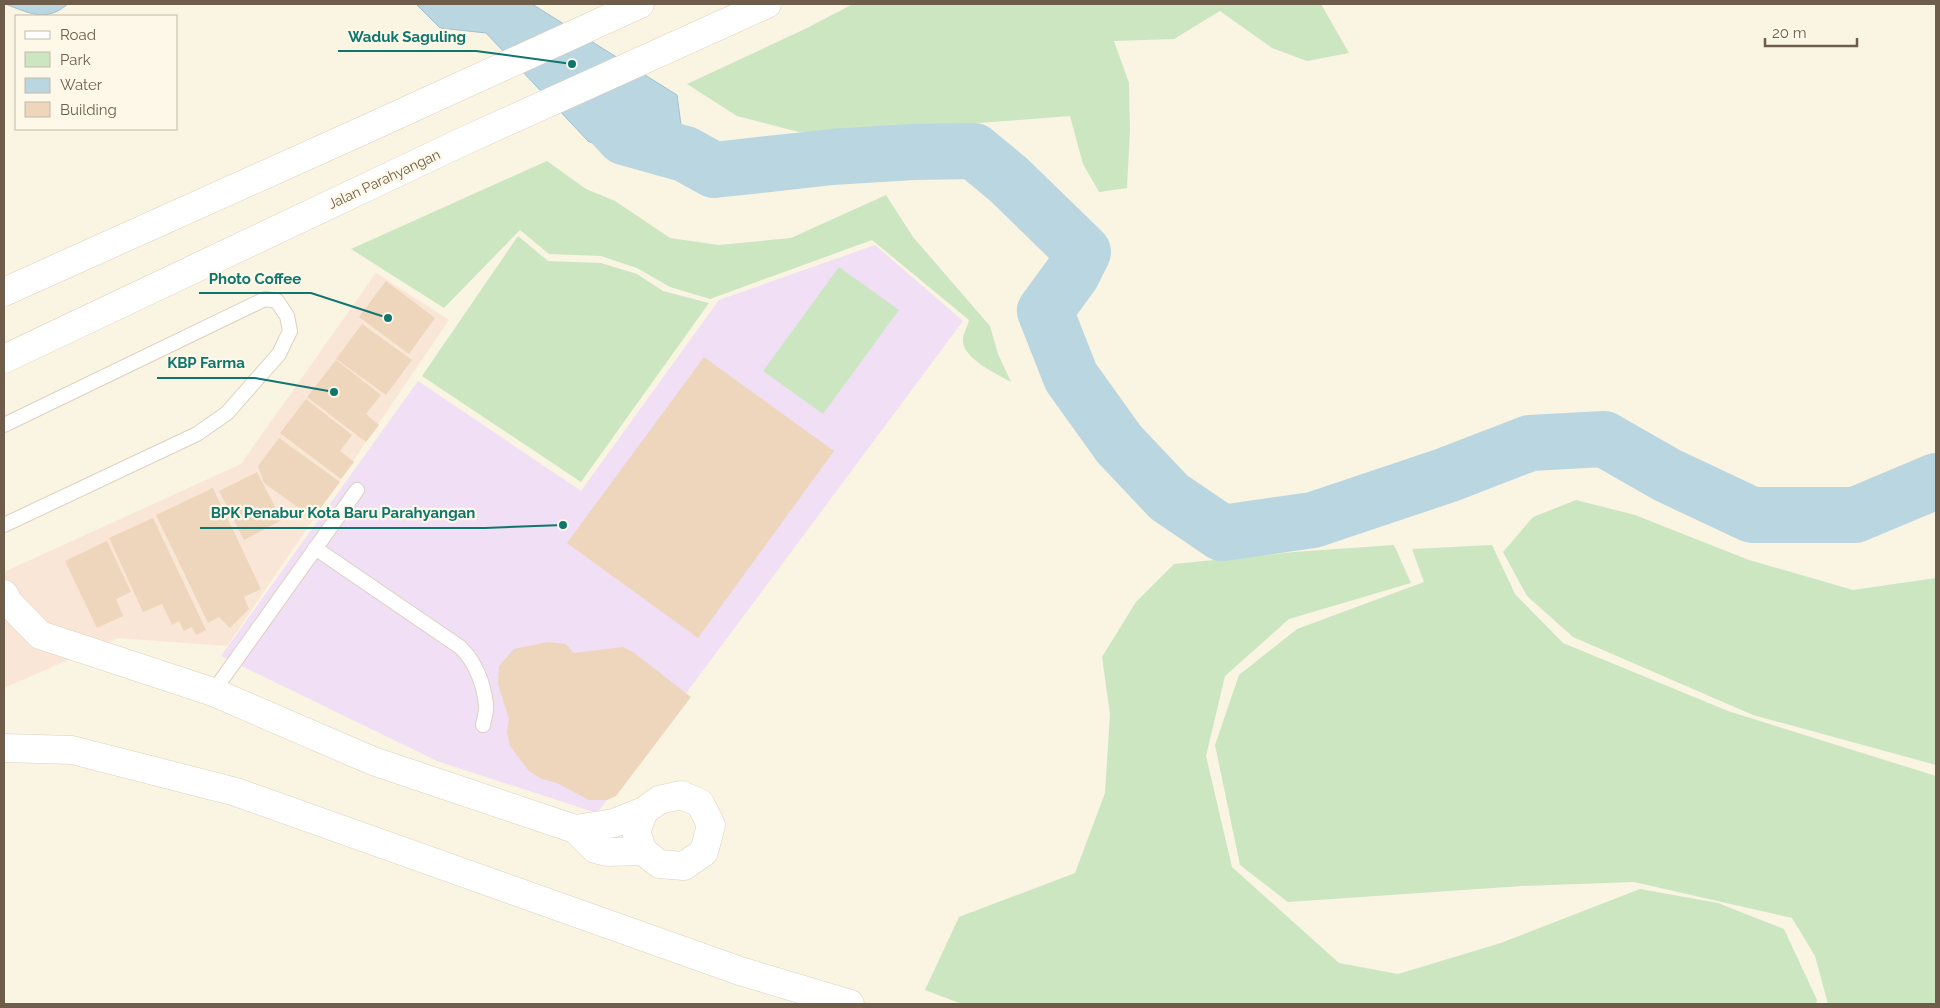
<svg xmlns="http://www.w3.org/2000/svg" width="1940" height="1008" font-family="Raleway,sans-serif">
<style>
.commercial{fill:#f9e6d7}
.education{fill:#f1dff6}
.green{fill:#cce6c2}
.water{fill:#b9d6e1;stroke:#a0c3d2}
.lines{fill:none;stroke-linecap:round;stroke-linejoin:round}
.river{stroke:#b9d6e1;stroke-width:56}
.building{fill:#edd6bc}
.lane-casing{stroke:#ddd1bf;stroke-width:16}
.street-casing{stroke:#ddd1bf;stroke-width:29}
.secondary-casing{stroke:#ded0bb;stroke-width:29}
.lane{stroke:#fff;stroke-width:14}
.street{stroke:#fff;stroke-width:28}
.secondary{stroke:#fff;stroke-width:28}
.labels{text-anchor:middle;stroke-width:4.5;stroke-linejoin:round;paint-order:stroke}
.street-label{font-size:14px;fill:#6f5d4b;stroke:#fdf8e8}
.leader{fill:none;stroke:#0f766e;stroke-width:2}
.callout-dot{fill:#0f766e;stroke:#fdf8e8;stroke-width:2}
.callout-label{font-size:15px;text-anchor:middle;font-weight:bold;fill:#0f766e;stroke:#fdf8e8;stroke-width:4.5;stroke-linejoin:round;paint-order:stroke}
</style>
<rect width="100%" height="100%" fill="#faf4e2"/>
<path class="commercial" d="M376 273 449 320 227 646 118 638 4 688V572L241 464Z"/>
<path class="education" d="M875 245 963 321 597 813 437 761 221 656 418 381 581 491 719 300Z"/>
<path class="green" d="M853 4H1321L1349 53 1307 61 1272 48 1220 11 1174 39 1114 41 1129 83 1130 130 1127 188 1099 192 1083 164 1070 116 926 127 799 132 737 116 687 84 803 30Z
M547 161 586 189 615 201 670 238 719 245 791 238 886 195 913 237 990 326 998 354 1011 382C997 374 961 358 963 339 963 333 968 326 969 320L872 240 710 299 670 287 637 268 601 256 549 254 520 230 444 308 351 249Z
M518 236 548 261 601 263 637 274 663 291 709 303 581 482 422 376Z
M839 267 899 310 823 414 763 371Z
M1576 500 1635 515 1749 560 1853 590 1936 578V765L1753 715 1573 637 1527 596 1503 552 1533 517Z
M1394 545 1411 583 1289 619 1225 676 1206 756 1232 867 1339 963 1398 974 1501 943 1640 889 1718 903 1784 929 1817 1000 1816 1004H962L925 990 959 917 1075 873 1105 793 1110 714 1102 657 1136 602 1174 564 1294 552Z
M1492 545 1515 594 1563 643 1728 711 1936 776V1004H1828L1815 956 1792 918 1634 882 1522 886 1288 902 1240 865 1215 745 1239 675 1297 629 1424 582 1412 549Z"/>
<path class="water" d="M5 4H68C45 23 30 13 5 4Z
M416 4H532L677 95 685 154 668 174 644 168 588 141 486 33 440 28Z"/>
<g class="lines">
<path class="river" d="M614 126 624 137 685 154 714 170 832 157 913 152 974 151 1009 180 1083 252 1072 274 1045 311 1071 377 1119 444 1169 497 1222 533 1313 520 1447 475 1530 443 1604 439 1667 475 1752 515H1855L1936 481"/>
</g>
<path class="building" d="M386 281 435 318 409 354 359 317Z
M362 324 412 360 386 395 336 359Z
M704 357 834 451 698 638 567 543Z
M336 360 381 395 366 414 379 425 366 442 307 397Z
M306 399 352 435 340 451 354 462 341 479 280 433Z
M279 438 340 482 313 518 264 483 258 466Z
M257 472 282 520 244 540 219 491Z
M213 488 261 589 244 597 249 609 230 628 219 617 208 623 156 515Z
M153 518 206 630 196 635 192 627 184 631 179 621 172 625 162 604 143 612 109 538Z
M107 541 131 592 116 599 123 616 97 628 65 561Z
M548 642 566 644 574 653 623 647 633 652 691 697 616 796 607 800H589L557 783 542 779 529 771 510 746 507 732 509 719 498 684 499 666 514 649Z"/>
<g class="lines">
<defs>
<path id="lane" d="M4 425 265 299 277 301 287 316 290 331 279 354 227 413 197 434 4 525
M315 548 460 647C475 661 484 684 486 705 487 711 484 719 483 725
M213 692 357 490"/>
<path id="street" d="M4 594 8 602 40 635 213 692 373 761 575 829 614 823 644 811
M4 748 72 750 236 792 740 971 850 1004
M681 795 700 803 711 825 704 852 684 866 659 864 643 851 636 832 644 811 659 800Z
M575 829 595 849 607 852 643 851"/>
<path id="secondary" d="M4 292 373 126 640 4
M4 359 464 141 767 4"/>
</defs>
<use href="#lane" class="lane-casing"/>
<use href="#street" class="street-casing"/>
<use href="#secondary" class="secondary-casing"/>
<use href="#lane" class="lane"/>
<use href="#street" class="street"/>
<use href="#secondary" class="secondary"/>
</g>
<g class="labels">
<g class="street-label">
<text transform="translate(384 179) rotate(-25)" y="5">Jalan Parahyangan</text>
</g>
</g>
<path class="leader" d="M572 64L476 51H338M388 318L311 293H199M334 392L255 378H157M563 525L485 528H200"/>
<g class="callout-dot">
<circle cx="572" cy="64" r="5"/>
<circle cx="388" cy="318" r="5"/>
<circle cx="334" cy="392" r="5"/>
<circle cx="563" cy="525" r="5"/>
</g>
<g class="callout-label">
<text x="407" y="42">Waduk Saguling</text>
<text x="255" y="284">Photo Coffee</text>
<text x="206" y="368">KBP Farma</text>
<text x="343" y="518">BPK Penabur Kota Baru Parahyangan</text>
</g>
<rect width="1940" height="1008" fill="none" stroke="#6f5d4b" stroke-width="10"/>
<rect x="15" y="15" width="162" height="115" fill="#fdf8e8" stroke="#c4baa9"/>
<rect x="25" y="31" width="25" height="8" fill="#ffffff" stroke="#c4baa9"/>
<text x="60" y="40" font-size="15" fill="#6f5d4b">Road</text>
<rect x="25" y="52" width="25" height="15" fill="#cce6c2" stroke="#c4baa9"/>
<text x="60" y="65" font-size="15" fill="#6f5d4b">Park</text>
<rect x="25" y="78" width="25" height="15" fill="#b9d6e1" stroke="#c4baa9"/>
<text x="60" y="90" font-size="15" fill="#6f5d4b">Water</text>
<rect x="25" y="102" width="25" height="15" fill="#edd6bc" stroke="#c4baa9"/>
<text x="60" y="115" font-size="15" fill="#6f5d4b">Building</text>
<path d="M1765 38v8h92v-8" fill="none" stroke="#6f5d4b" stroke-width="2.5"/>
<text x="1772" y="38" font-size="15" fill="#6f5d4b" stroke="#fdf8e8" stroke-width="4" paint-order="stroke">20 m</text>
</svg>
